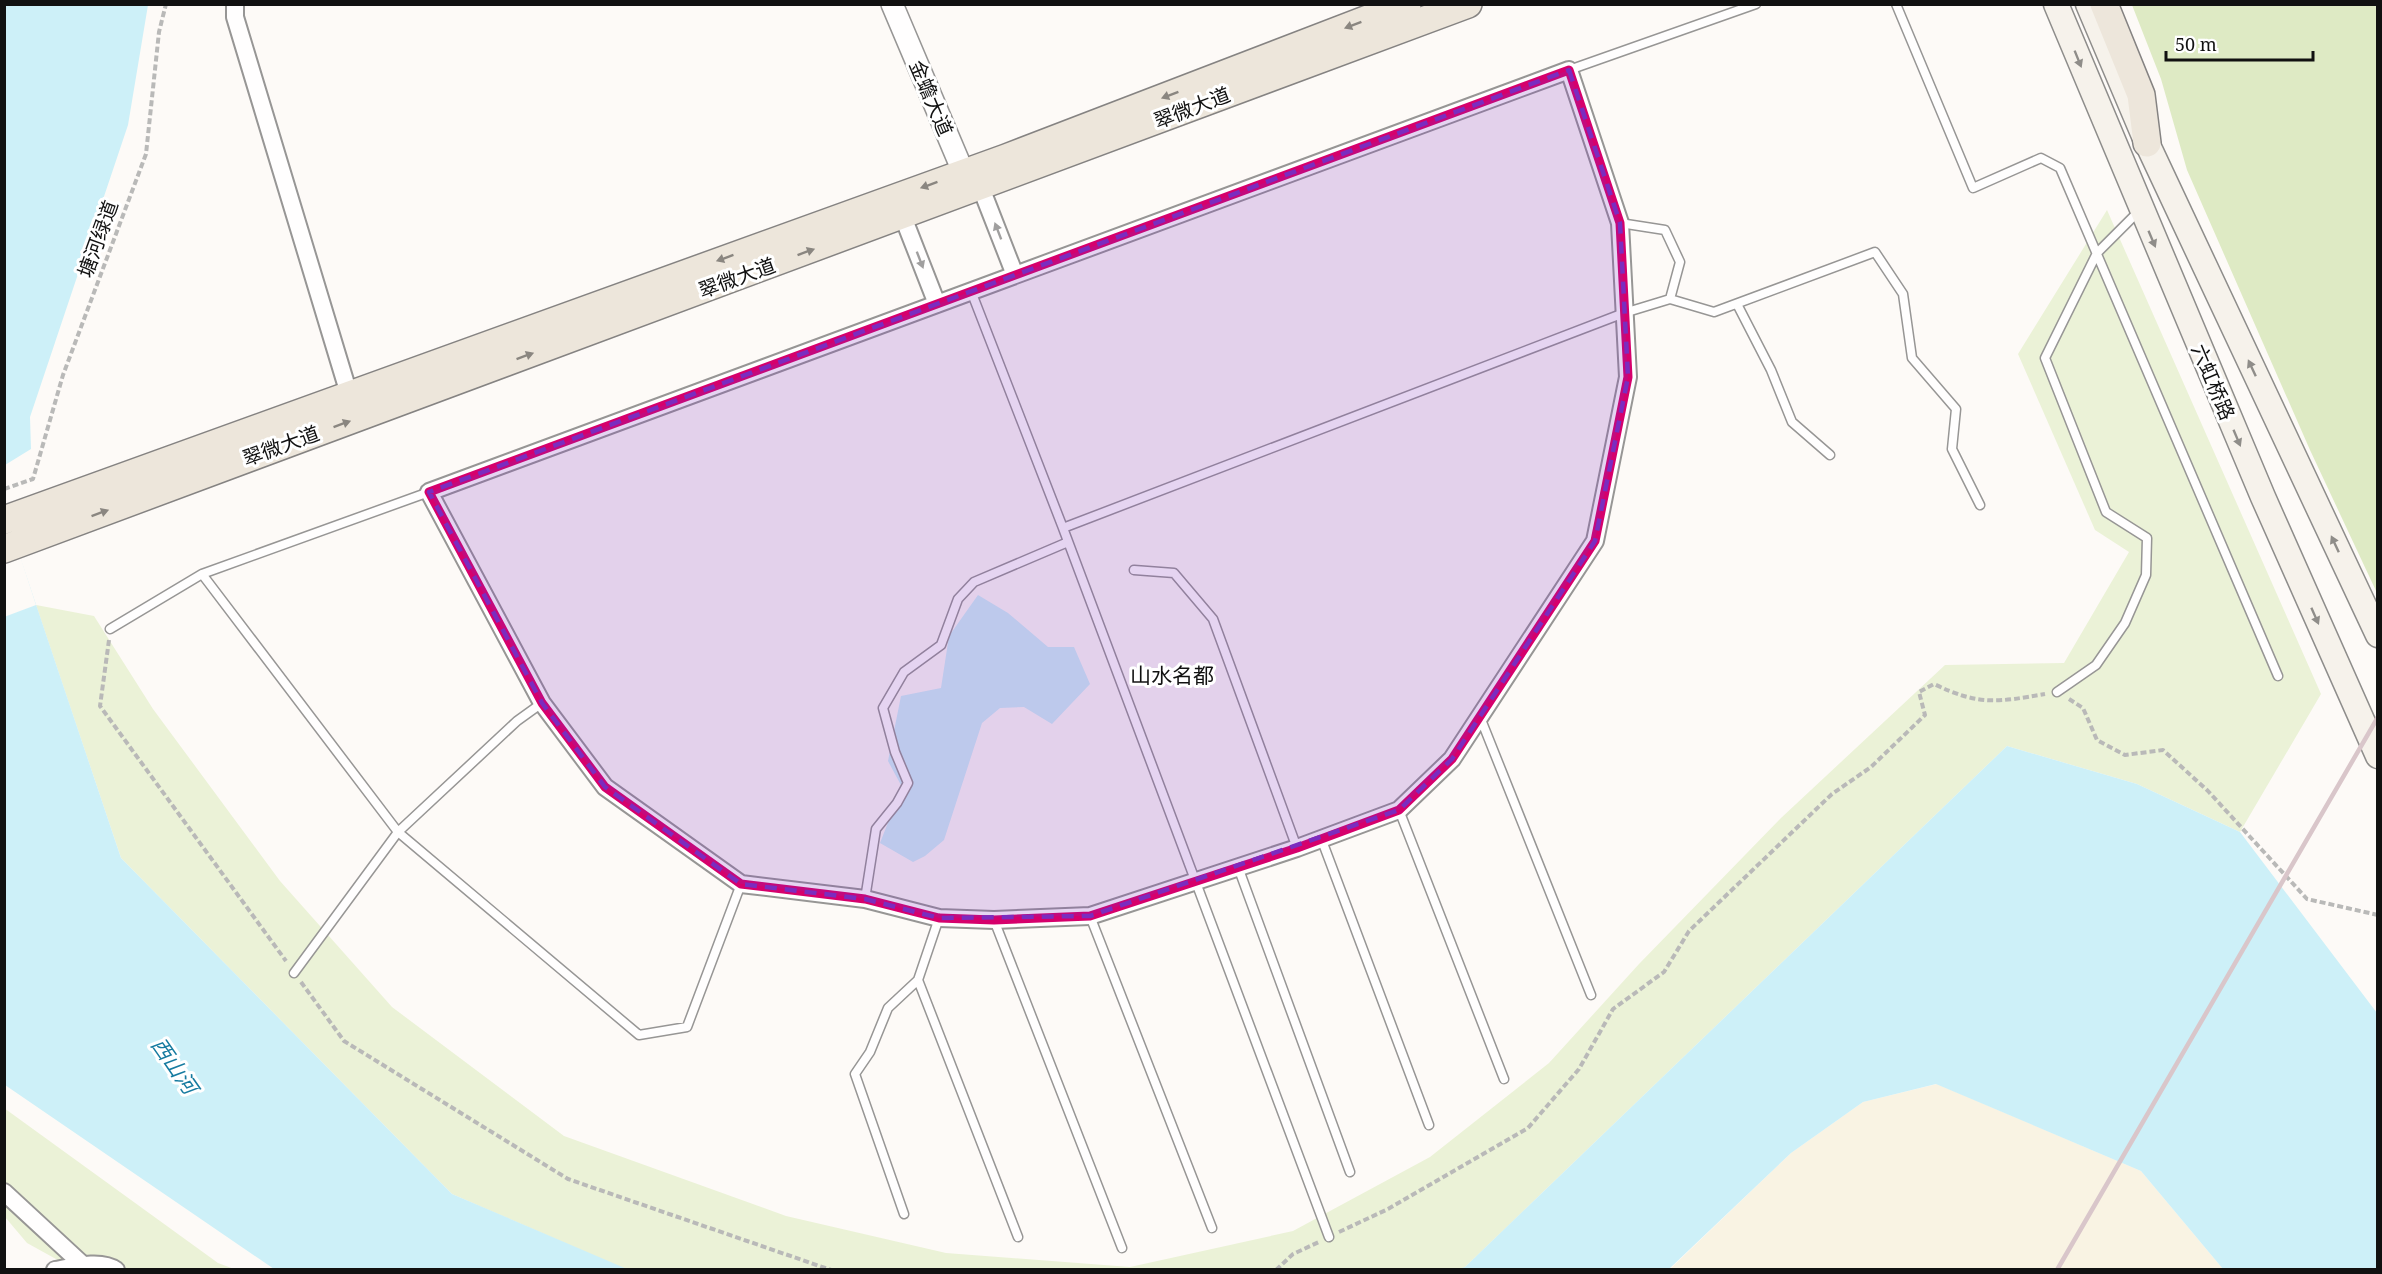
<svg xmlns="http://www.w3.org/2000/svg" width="2382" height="1274" font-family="'Noto Serif','Noto Sans SC',serif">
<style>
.farmland{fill:#f9f3e3}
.green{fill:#ebf2d7}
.forest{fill:#deeac4}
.water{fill:#cdf0f8}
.pier{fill:#fdfaf7}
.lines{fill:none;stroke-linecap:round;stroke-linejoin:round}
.service-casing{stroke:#979695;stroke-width:11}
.minor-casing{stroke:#979695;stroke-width:20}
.tertiary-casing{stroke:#979695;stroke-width:24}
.secondary-casing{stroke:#8e8d8b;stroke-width:27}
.primary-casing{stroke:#858382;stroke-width:30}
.path{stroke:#b9b9b8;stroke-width:4;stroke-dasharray:6 3;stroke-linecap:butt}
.service{stroke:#fffefe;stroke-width:8}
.minor{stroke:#fffefe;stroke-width:16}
.tertiary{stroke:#fffefe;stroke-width:21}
.secondary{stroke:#f6f2eb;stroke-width:24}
.primary{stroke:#ede6db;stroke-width:27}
.rail{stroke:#d9c6ca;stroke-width:4.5}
.cycleway-casing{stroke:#fff;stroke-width:13}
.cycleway{stroke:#d6006c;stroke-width:9}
.oneway{fill:#8a8680}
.oneway2{fill:#8f8d89}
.oneway3{fill:#a09f9f}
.marked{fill:#7b2cbf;fill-opacity:0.2;stroke:#7b2cbf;stroke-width:4.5;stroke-dasharray:12 8;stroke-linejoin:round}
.labels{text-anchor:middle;stroke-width:6;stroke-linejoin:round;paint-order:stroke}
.street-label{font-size:20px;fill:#111;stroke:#fff}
.neighbourhood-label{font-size:21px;fill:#111;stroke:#fff}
.water-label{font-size:21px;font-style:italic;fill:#167ba0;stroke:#fff}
</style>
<rect width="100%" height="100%" fill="#fdfaf7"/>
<path class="farmland" d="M1937 1084 2141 1171 2223 1269 1669 1270 1791 1153 1863 1102Z"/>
<path class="green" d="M2107 210 2321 694 2240 832 2137 784 2007 746 1464 1268 1459 1270H627L452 1194 121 858 36 605 94 616 153 709 280 881 392 1007 564 1136 786 1216 946 1253 1130 1267 1293 1231 1430 1157 1549 1063 1639 964 1781 818 1945 665 2064 663 2129 552 2095 530 2018 354Z
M4 1108 218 1263 234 1269H74L27 1243 5 1217Z"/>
<path class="forest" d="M2132 5H2377V593L2310 450 2187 170 2161 79Z"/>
<path class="water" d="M5 4 148 5 128 125 30 417 31 449 5 465Z
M4 509 121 858 452 1194 627 1269H274L5 1085Z
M978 595 1008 613 1048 647H1074L1090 684 1052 724 1024 707 1000 708 982 723 944 840 925 856 913 862 880 843 902 787 888 761 901 696 941 688 949 636Z
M2007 746 2137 784 2240 832 2377 1013V1269H2223L2141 1171 1936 1084 1863 1102 1791 1153 1669 1269H1459L1465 1267Z"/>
<path class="pier" d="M5 509 36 605 4 617V509Z"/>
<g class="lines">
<defs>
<path id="service" d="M1896 4 1973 188 2041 158 2060 168 2278 676
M1569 70 1756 4
M1620 223 1665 230 1680 262 1670 299
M971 291 1063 528 1624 313 1670 299 1714 312 1875 252 1903 294 1912 358 1956 409 1952 449 1980 505
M1737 304 1771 370 1792 422 1830 455
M1063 528 1329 1237
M1134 570 1174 573 1213 619 1297 848
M202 574 398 832 639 1035 687 1027 741 884
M110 629 202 574 429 492
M2057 692 2096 665 2125 623 2146 575 2147 538 2106 512 2045 358 2097 253 2140 210
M1480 717 1591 995
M1399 810 1504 1079
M1321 838 1429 1125
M1238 867 1350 1172
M865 899 876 829 897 803 908 783 895 752 883 708 904 672 941 645 958 599 974 582 1068 542
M1090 916 1212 1228
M939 918 918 980 1018 1237
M994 920 1122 1248
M294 973 398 832 517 721 542 703
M904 1214 855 1074 870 1052 888 1008 918 980"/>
<path id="minor" d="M235 4V17L349 394
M1569 70 1620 223 1628 377 1595 541 1452 759 1399 810 1297 848 1090 916 994 920 939 918 865 899 741 884 605 787 542 703 429 492Z
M981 188 1015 275
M903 217 937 304
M4 1192 83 1265
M55 1270C72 1267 101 1259 116 1270"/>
<path id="tertiary" d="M892 4 970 188"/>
<path id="secondary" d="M2056 4 2263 497 2378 756
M2088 4 2147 143 2378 635"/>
<path id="primary" d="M2104 4 2141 95 2147 143
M4 520 1006 158 1407 4
M4 549 1468 4"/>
</defs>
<use href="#service" class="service-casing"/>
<use href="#minor" class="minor-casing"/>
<use href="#tertiary" class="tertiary-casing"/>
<use href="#secondary" class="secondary-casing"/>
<use href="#primary" class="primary-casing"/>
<path class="path" d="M4 489 33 479 63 375 146 154 159 32 166 4
M109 640 100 706 286 961
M2069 699 2083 708 2097 740 2125 755 2163 750 2208 791 2307 899 2378 915
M301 982 344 1041 568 1179 831 1270
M1339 1232 1388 1209 1528 1128 1579 1069 1613 1009 1664 972 1689 931 1832 794 1871 767 1925 715 1919 692 1934 684C1979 706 1998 702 2045 694
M1276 1270 1293 1254 1319 1242"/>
<use href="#service" class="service"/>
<use href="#minor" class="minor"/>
<use href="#tertiary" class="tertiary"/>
<use href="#secondary" class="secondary"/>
<use href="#primary" class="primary"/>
<path class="rail" d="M2057 1270 2378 717"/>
<defs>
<path id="cycleway" d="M1569 70 1620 223 1628 377 1595 541 1452 759 1399 810 1297 848 1090 916 994 920 939 918 865 899 741 884 605 787 542 703 429 492Z"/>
</defs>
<use href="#cycleway" class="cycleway-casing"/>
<use href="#cycleway" class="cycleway"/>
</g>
<defs><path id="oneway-solid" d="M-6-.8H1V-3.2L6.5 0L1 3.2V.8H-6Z" transform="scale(1.5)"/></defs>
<g class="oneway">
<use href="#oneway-solid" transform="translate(1353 25) rotate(159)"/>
<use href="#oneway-solid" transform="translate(1170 95) rotate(159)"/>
<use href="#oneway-solid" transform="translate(929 185) rotate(160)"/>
<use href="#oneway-solid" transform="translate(806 252) rotate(-20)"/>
<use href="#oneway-solid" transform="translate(725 258) rotate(160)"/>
<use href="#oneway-solid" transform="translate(525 356) rotate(-20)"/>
<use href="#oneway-solid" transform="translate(342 424) rotate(-20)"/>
<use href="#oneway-solid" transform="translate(100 513) rotate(-20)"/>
</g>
<g class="oneway2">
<use href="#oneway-solid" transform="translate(2078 59) rotate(68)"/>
<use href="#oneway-solid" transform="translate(2152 239) rotate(67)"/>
<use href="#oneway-solid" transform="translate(2252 368) rotate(-115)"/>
<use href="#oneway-solid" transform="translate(2237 438) rotate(67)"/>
<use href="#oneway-solid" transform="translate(2335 544) rotate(-115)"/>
<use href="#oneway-solid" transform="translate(2315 616) rotate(66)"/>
</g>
<g class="oneway3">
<use href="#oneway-solid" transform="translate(998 231) rotate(-111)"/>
<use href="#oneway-solid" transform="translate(920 260) rotate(69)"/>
</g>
<path class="marked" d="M1569 70 1620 223 1628 377 1595 541 1452 759 1399 810 1090 916 939 918 865 899 741 884 605 787 542 703 429 492Z"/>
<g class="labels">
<g class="street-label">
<text transform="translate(931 98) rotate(67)" y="7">金蟾大道</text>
<text transform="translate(1192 108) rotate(-21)" y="7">翠微大道</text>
<text transform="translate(98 239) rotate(-70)" y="7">塘河绿道</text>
<text transform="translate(737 278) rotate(-20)" y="7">翠微大道</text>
<text transform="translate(2213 382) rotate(67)" y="7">六虹桥路</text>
<text transform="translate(281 446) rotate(-20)" y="7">翠微大道</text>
</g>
<g class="neighbourhood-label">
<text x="1172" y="683">山水名都</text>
</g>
<g class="water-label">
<text transform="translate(174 1066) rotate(55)" y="7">西山河</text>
</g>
</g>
<rect width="2382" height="1274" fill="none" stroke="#111111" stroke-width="12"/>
<path d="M2166 51v9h147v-9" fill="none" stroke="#111111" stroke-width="3"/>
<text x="2175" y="51" font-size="18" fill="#111111" stroke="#ffffff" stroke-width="4.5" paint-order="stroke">50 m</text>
</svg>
